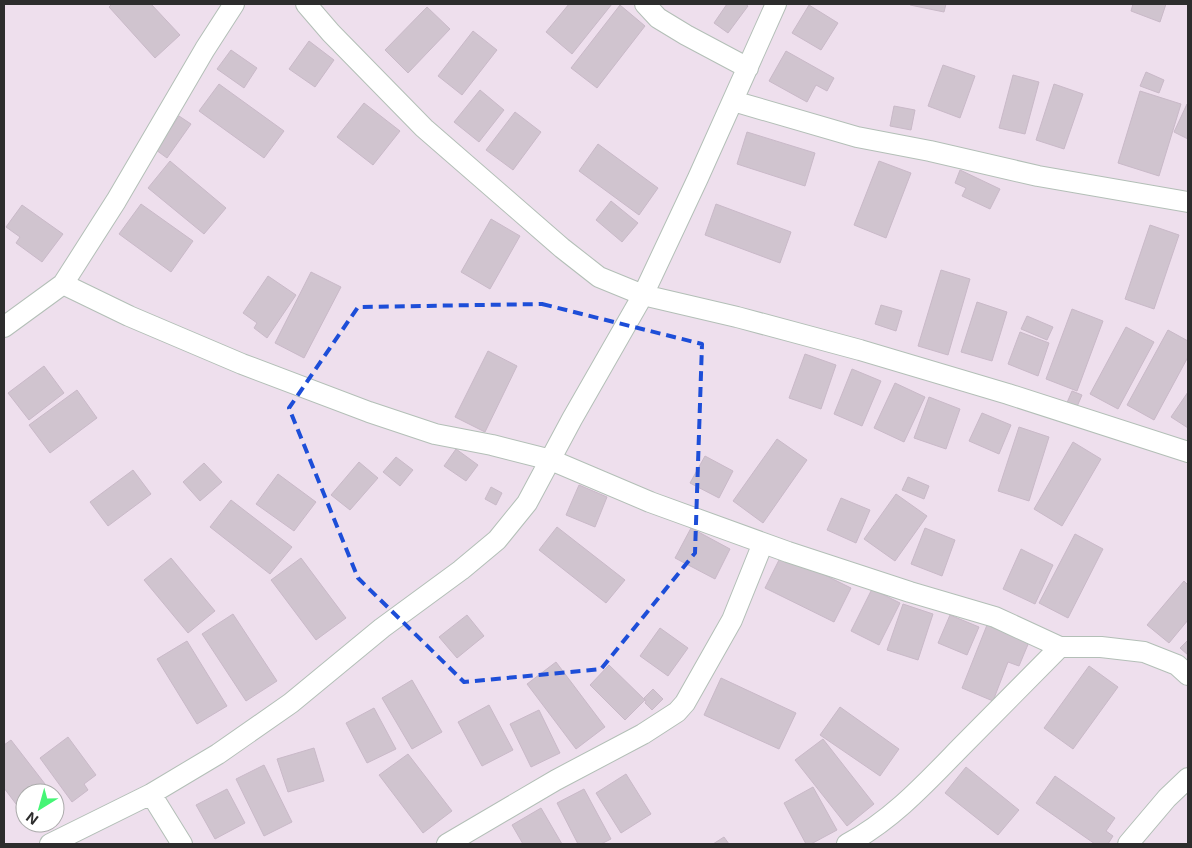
<svg xmlns="http://www.w3.org/2000/svg" width="1192" height="848" font-family="Inter,sans-serif">
<style>
.building{fill:#d0c4cf;stroke:#c9b9c8}
.lines{fill:none;stroke-linecap:round;stroke-linejoin:round}
.street-casing{stroke:#b3bfb7;stroke-width:22}
.street{stroke:#fff;stroke-width:20}
.marked{fill:none;stroke:#1d4ed8;stroke-width:4;stroke-dasharray:10 6;stroke-linejoin:round}
</style>
<rect width="100%" height="100%" fill="#eedfed"/>
<path class="building" d="M112 4H151L180 35 155 58 109 7Z
M569 4H612L572 54 546 32Z
M727 4H745L748 6 728 33 714 23Z
M910 4H946L944 12 910 5Z
M1133 4H1166L1160 22 1131 11Z
M620 5 645 26 597 88 571 68Z
M809 5 838 23 821 50 792 33Z
M427 7 450 29 408 73 385 50Z
M473 31 497 50 462 95 438 76Z
M309 41 334 60 315 87 289 69Z
M231 50 257 68 244 88 217 69Z
M786 51 834 78 827 91 816 85 807 102 769 81Z
M943 65 975 76 960 118 928 106Z
M1146 72 1164 80 1159 93 1140 86Z
M1013 75 1039 82 1025 134 999 128Z
M219 84 284 131 264 158 199 111Z
M1054 84 1083 94 1064 149 1036 140Z
M480 90 504 110 479 142 454 122Z
M1140 91 1181 104 1159 176 1118 163Z
M364 103 400 131 373 165 337 137Z
M1187 104 1188 105V139L1174 132Z
M894 106 915 110 911 130 890 126Z
M515 112 541 132 513 170 486 150Z
M179 116 191 124 167 158 156 150Z
M747 132 815 153 805 186 737 164Z
M598 144 658 188 639 215 579 171Z
M170 161 226 208 204 234 148 188Z
M879 161 911 173 886 238 854 225Z
M960 170 1000 189 990 209 962 196 966 188 955 183Z
M611 201 638 223 622 242 596 220Z
M141 204 193 241 171 272 119 234Z
M716 204 791 232 780 263 705 235Z
M22 205 63 234 42 262 16 243 20 237 6 227Z
M491 219 520 236 490 289 461 272Z
M1150 225 1179 235 1154 309 1125 299Z
M941 270 970 279 948 355 918 346Z
M311 272 341 287 304 358 275 343Z
M268 276 296 295 267 338 254 328 257 323 243 313Z
M977 302 1007 312 992 361 961 352Z
M881 305 902 311 896 331 875 324Z
M1072 309 1103 321 1077 391 1046 379Z
M1027 316 1053 327 1047 340 1021 329Z
M1126 327 1154 342 1118 409 1090 394Z
M1168 330 1188 341V357L1154 420 1127 405Z
M1020 332 1049 343 1038 376 1008 364Z
M488 351 517 366 485 432 455 417Z
M805 354 836 365 821 409 789 398Z
M44 366 64 393 29 420 8 393Z
M852 369 881 381 862 426 834 414Z
M895 383 925 397 904 442 874 428Z
M77 390 97 418 50 453 29 425Z
M1072 391 1082 395 1076 409 1066 405Z
M1188 392V428L1171 417Z
M929 397 960 409 946 449 914 438Z
M982 413 1011 425 999 454 969 441Z
M1019 427 1049 437 1029 501 998 491Z
M777 439 807 460 763 523 733 501Z
M1073 442 1101 459 1062 526 1034 509Z
M456 449 478 465 466 481 444 466Z
M705 456 733 471 719 498 690 483Z
M396 457 413 470 400 486 383 472Z
M359 462 378 478 350 510 331 495Z
M204 463 222 482 200 501 183 482Z
M133 470 151 494 108 526 90 502Z
M278 474 316 502 294 531 256 504Z
M908 477 929 486 924 499 902 490Z
M579 485 607 497 595 527 566 515Z
M491 487 502 493 496 505 485 499Z
M896 494 927 516 895 561 864 539Z
M841 498 870 510 856 543 827 530Z
M231 500 292 547 270 574 210 527Z
M557 527 625 580 606 603 539 550Z
M691 528 730 549 715 579 675 558Z
M925 528 955 540 942 576 911 564Z
M1075 534 1103 549 1068 618 1039 603Z
M1021 549 1053 565 1035 604 1003 589Z
M782 554 851 588 834 622 765 588Z
M171 558 215 611 188 633 144 580Z
M301 558 346 618 316 640 271 580Z
M1184 581 1188 585V620L1169 643 1147 625Z
M872 589 900 603 879 645 851 631Z
M903 604 933 614 918 660 887 650Z
M233 614 277 681 246 701 202 634Z
M467 615 484 636 457 658 439 637Z
M950 615 979 627 967 655 938 643Z
M987 625 1029 642 1019 666 1008 662 993 701 962 688Z
M660 628 688 648 668 676 640 656Z
M1188 640V655L1180 648Z
M187 641 227 706 197 724 157 659Z
M556 662 605 727 576 749 527 684Z
M609 665 645 700 625 720 590 685Z
M1089 666 1118 687 1073 749 1044 728Z
M721 678 796 713 779 749 704 715Z
M412 680 442 732 412 749 382 698Z
M653 689 663 699 652 710 645 703 646 701 644 698Z
M489 705 513 750 482 766 458 722Z
M840 707 899 749 880 776 820 735Z
M374 708 396 749 367 763 346 723Z
M539 710 560 753 531 767 510 724Z
M68 737 96 775 84 784 88 790 72 802 40 758Z
M823 739 874 804 847 826 795 760Z
M11 740 52 793H25V816L4 788V745Z
M314 748 324 781 288 792 277 759Z
M408 754 452 811 423 833 379 775Z
M264 765 292 822 264 836 236 779Z
M966 767 1019 810 998 835 945 793Z
M626 774 651 814 621 833 596 793Z
M1055 776 1115 818 1106 831 1113 836 1108 844H1095L1036 803Z
M813 787 837 830 811 844H806L784 803Z
M227 789 245 823 215 839 196 805Z
M584 789 611 839 601 844H578L557 803Z
M55 797 62 806 55 811Z
M541 808 562 844H523L512 825Z
M724 837 729 844H713Z"/>
<g class="lines">
<defs>
<path id="street" d="M306 4 331 33 424 128 562 248 599 277 643 295 737 317 860 350 1008 394 1188 452
M645 4 658 18 686 35 748 68
M733 101 857 137 930 151 1038 176 1188 202
M63 284 129 316 242 364 369 412 435 434 492 445 551 460 650 502 788 552 910 592 995 617 1060 647H1101L1144 652 1177 665 1188 675
M4 327 63 284 116 201 205 49 234 4
M151 794 182 844
M50 844 151 794 218 754 291 703 382 628 461 570 497 540 527 503 572 419 643 295 698 178 776 4
M447 844 556 780 643 734 677 712 685 703 732 620 763 543
M847 844C891 821 926 783 960 748 994 714 1027 680 1060 647
M1128 844 1167 798 1188 778"/>
</defs>
<use href="#street" class="street-casing"/>
<use href="#street" class="street"/>
</g>
<path class="marked" d="M542 304 702 344 695 553 601 669 464 682 358 578 289 408 358 307Z"/>
<rect width="1192" height="848" fill="none" stroke="#2d2d2d" stroke-width="10"/>
<g transform="translate(40 808) rotate(217)"><circle r="24" fill="#ffffff" stroke="#ababab"/>
<path d="M0-4L9 19L0 12L-9 19Z" fill="#45f575"/>
<text y="-8" font-size="14" font-weight="bold" text-anchor="middle" fill="#2d2d2d">N</text>
</g>
</svg>
